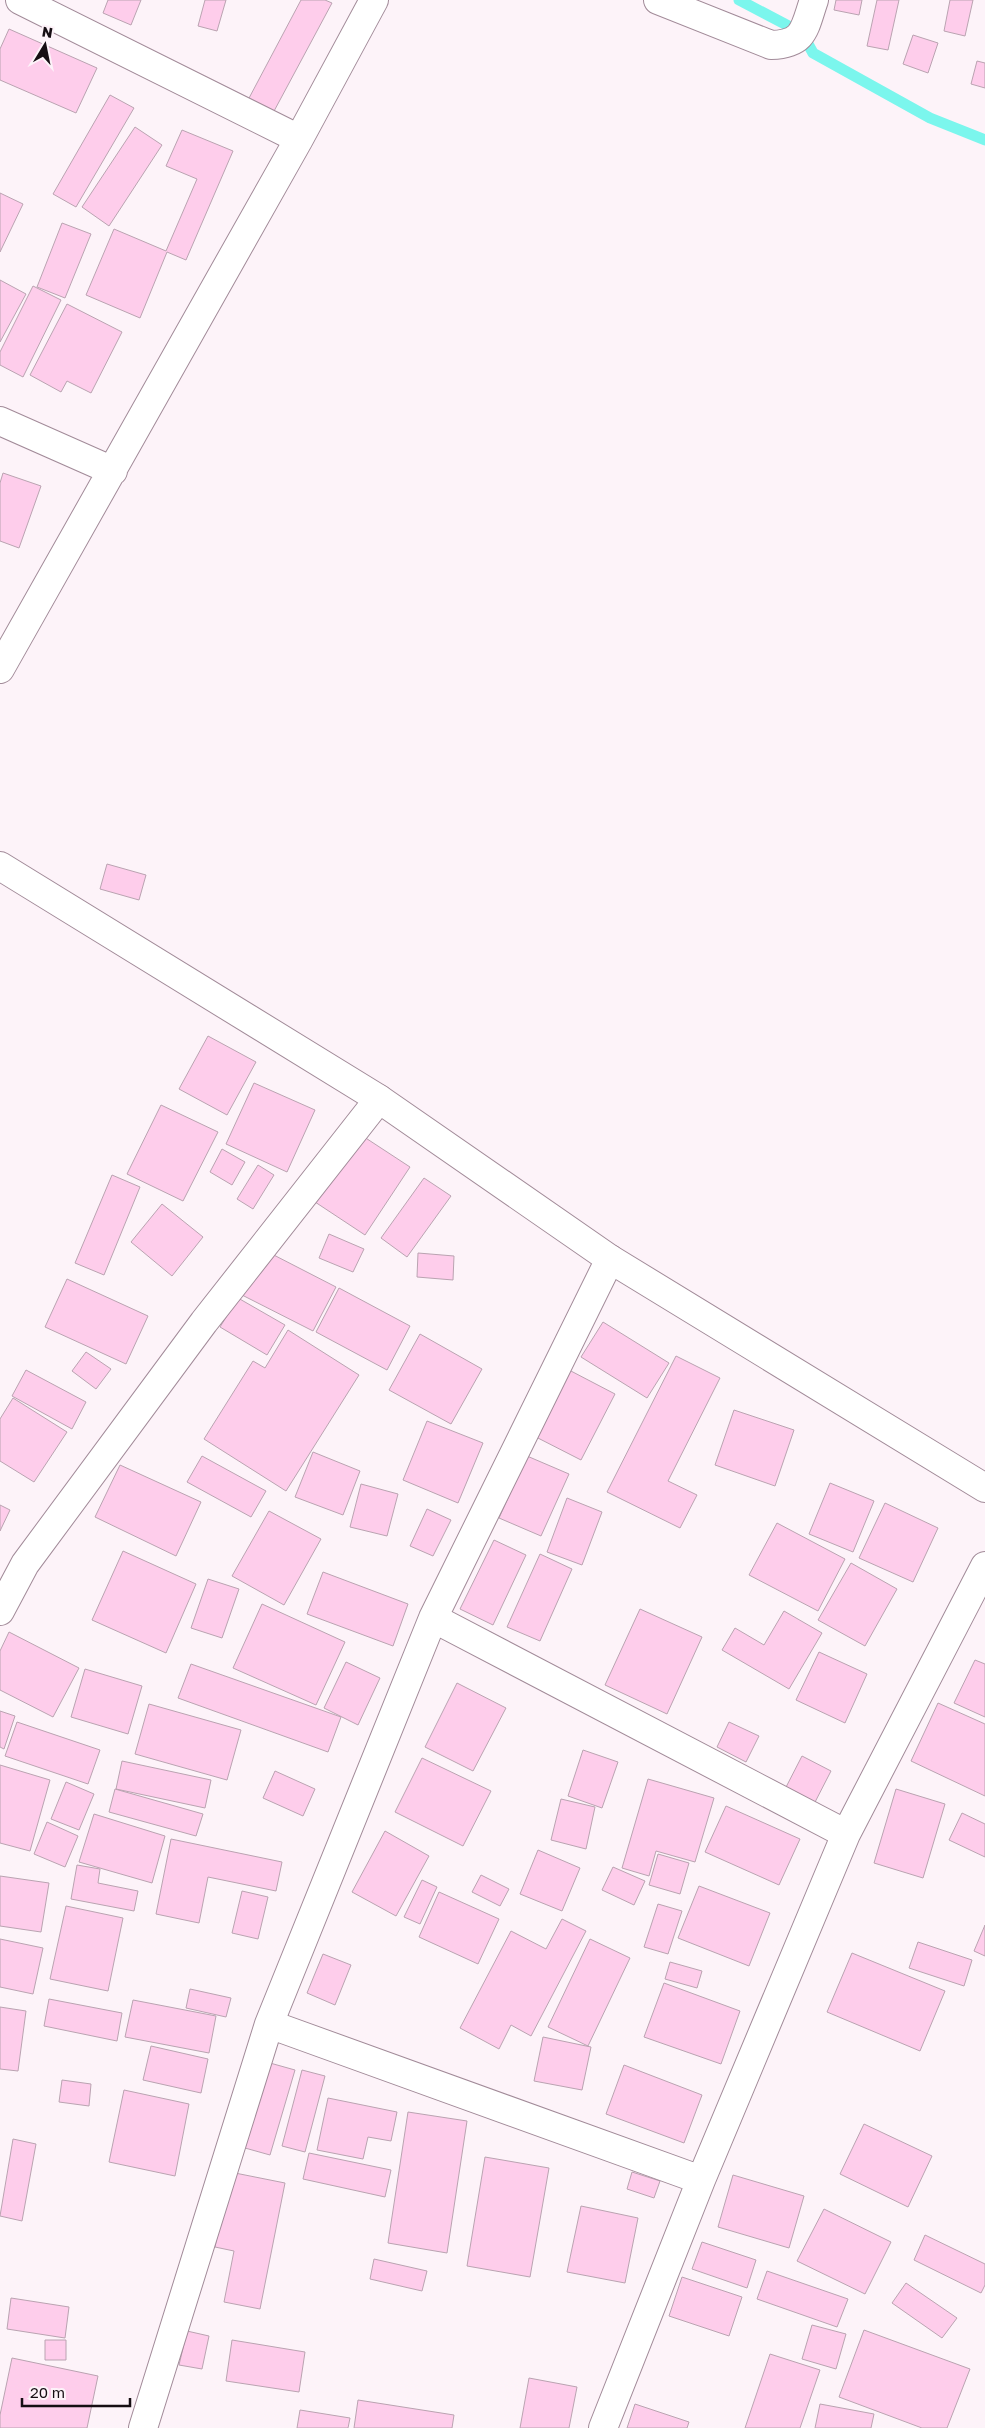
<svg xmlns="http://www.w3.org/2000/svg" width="985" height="2428" font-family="'Golos Text',sans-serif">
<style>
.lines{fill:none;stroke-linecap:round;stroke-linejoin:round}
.stream{stroke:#7bf6ed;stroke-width:11}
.building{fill:#fecdeb;stroke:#baa3b1}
.minor-casing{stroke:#a28b99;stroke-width:30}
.tertiary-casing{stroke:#a28b99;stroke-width:30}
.minor{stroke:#fff;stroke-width:28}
.tertiary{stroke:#fff;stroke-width:28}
</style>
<rect width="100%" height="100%" fill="#fdf3f9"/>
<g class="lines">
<path class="stream" d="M739 0 802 33 813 53 930 118 985 140"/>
</g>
<path class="building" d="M108 0H141L131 25 103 13Z
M205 0H226L217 31 198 26Z
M301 0H325L332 3 273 113 248 100Z
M836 0H862L859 15 834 10Z
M877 0H899L888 50 867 46Z
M950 0H973L965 36 944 31Z
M9 29 97 68 76 113 0 80V49Z
M913 35 938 43 928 73 903 64Z
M977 61 985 63V88L971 84Z
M110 95 134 108 76 207 53 194Z
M135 127 162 145 109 226 82 207Z
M182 130 233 151 186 260 167 252 140 318 86 295 114 229 166 251 197 179 166 166Z
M0 193 23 204 0 252Z
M62 223 91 234 65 298 37 287Z
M0 280 26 294 0 342Z
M33 286 61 300 23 377 0 365V352Z
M67 304 122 332 91 393 67 381 61 392 30 375Z
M3 473 41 486 19 548 0 541V483Z
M107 864 146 875 139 900 100 889Z
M208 1036 256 1062 227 1115 179 1089Z
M254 1083 315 1110 287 1172 226 1144Z
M161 1105 218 1132 183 1201 127 1174Z
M355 1131 410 1167 365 1235 309 1198Z
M222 1149 245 1162 232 1185 210 1172Z
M258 1165 274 1175 253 1209 237 1199Z
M112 1175 140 1187 104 1275 75 1263Z
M424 1178 451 1196 407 1257 381 1238Z
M162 1204 203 1237 172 1276 131 1242Z
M329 1234 364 1249 353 1272 319 1258Z
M266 1251 336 1287 313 1331 242 1295Z
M418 1253 454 1256 453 1280 417 1277Z
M67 1279 148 1316 126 1364 45 1327Z
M339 1288 410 1326 387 1370 316 1332Z
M238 1298 285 1325 267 1355 220 1327Z
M603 1322 669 1363 647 1398 581 1357Z
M288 1330 359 1375 286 1491 204 1439 253 1361 265 1368Z
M420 1334 482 1369 451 1424 389 1390Z
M86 1352 111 1369 96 1389 72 1371Z
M676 1356 720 1378 668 1481 697 1495 680 1528 607 1492Z
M26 1370 86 1402 72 1429 12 1396Z
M569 1370 615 1394 581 1460 534 1436Z
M13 1398 67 1432 34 1482 0 1461V1419Z
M734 1410 794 1430 775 1486 715 1465Z
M427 1421 483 1443 458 1503 403 1480Z
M313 1452 360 1471 343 1515 295 1497Z
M202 1456 266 1491 251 1517 187 1482Z
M527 1456 569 1474 541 1536 499 1518Z
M120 1465 201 1502 176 1556 95 1517Z
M830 1483 874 1501 853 1552 809 1534Z
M361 1484 398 1494 387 1536 350 1527Z
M567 1498 602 1512 582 1565 547 1552Z
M885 1503 938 1528 913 1582 859 1558Z
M0 1505 10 1510 0 1531Z
M427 1509 451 1520 433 1556 410 1546Z
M269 1511 321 1539 284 1605 232 1576Z
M777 1523 845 1559 818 1611 749 1575Z
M494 1540 526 1555 493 1625 460 1609Z
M123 1551 196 1584 166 1653 92 1620Z
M540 1554 572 1569 540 1641 507 1627Z
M851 1563 897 1589 865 1646 818 1620Z
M323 1572 408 1604 393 1646 307 1614Z
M208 1579 239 1589 222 1638 191 1628Z
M262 1604 345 1642 316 1705 233 1668Z
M640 1609 702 1637 667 1714 605 1685Z
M784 1611 822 1633 789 1689 722 1650 735 1628 764 1645Z
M9 1632 79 1668 53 1717 0 1690V1651Z
M819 1652 867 1674 845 1723 796 1700Z
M975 1660 985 1664V1717L954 1703Z
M346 1662 380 1678 358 1725 324 1708Z
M191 1664 341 1717 328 1752 178 1698Z
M85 1669 142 1686 128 1734 71 1717Z
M457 1683 506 1708 473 1771 425 1747Z
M938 1703 985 1724V1796L911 1761Z
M149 1704 241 1730 227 1780 135 1754Z
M0 1711 15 1716 4 1749 0 1747Z
M17 1722 100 1750 88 1784 5 1756Z
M729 1722 759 1736 746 1762 717 1747Z
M583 1750 618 1762 602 1808 568 1796Z
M802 1756 831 1771 812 1808 783 1793Z
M422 1758 491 1791 463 1846 395 1812Z
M122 1761 211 1780 205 1808 116 1789Z
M0 1765 50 1780 30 1851 0 1843Z
M275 1771 315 1789 303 1816 263 1798Z
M648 1779 714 1798 695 1862 656 1851 649 1876 622 1868Z
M66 1782 94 1794 79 1830 51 1819Z
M115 1789 203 1814 196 1836 109 1812Z
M896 1789 945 1804 923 1878 874 1863Z
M561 1799 595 1807 586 1849 551 1840Z
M726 1806 800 1839 779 1885 705 1852Z
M962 1813 985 1824V1857L949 1840Z
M94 1814 165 1836 152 1883 79 1862Z
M47 1822 78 1836 65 1867 34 1854Z
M385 1831 429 1856 396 1916 352 1892Z
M171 1839 282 1862 276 1891 208 1877 199 1923 156 1914Z
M538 1850 580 1868 562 1911 520 1894Z
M658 1854 689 1863 680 1894 649 1885Z
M77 1865 100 1869 98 1883 138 1891 134 1911 71 1899Z
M613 1867 645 1881 634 1905 602 1890Z
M481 1875 509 1889 500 1906 472 1892Z
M0 1876 49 1883 41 1932 0 1926Z
M422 1880 437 1887 420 1924 404 1917Z
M699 1886 770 1913 749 1966 678 1938Z
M242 1891 268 1897 258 1939 232 1933Z
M439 1892 499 1919 478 1964 419 1937Z
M658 1904 682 1911 668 1954 644 1947Z
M66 1906 123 1918 108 1991 50 1979Z
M562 1919 586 1931 531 2036 511 2025 499 2049 460 2028 511 1931 546 1949Z
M985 1925V1956L974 1951Z
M0 1939 43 1948 33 1994 0 1987Z
M590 1939 630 1958 588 2046 548 2027Z
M918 1942 972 1960 964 1986 909 1968Z
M852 1953 945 1991 920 2051 827 2012Z
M323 1954 351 1965 335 2005 307 1993Z
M670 1962 702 1971 697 1988 665 1979Z
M664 1983 740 2011 721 2064 644 2037Z
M190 1989 231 1998 226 2017 186 2008Z
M49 1999 122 2013 117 2041 44 2026Z
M133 2000 216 2016 209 2053 125 2037Z
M0 2007 26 2011 18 2071 0 2069Z
M543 2037 591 2047 582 2090 534 2081Z
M151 2046 208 2059 201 2093 143 2080Z
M270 2063 295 2070 270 2155 245 2148Z
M624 2065 702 2095 684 2143 606 2114Z
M302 2070 325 2076 305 2152 282 2146Z
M62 2080 91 2084 89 2106 59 2102Z
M124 2090 189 2104 175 2176 109 2162Z
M328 2098 397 2112 391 2141 368 2137 363 2159 317 2150Z
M408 2112 467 2121 447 2253 388 2243Z
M864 2124 932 2156 908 2207 840 2174Z
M13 2139 36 2144 22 2221 0 2216Z
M309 2153 391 2170 385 2197 303 2179Z
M485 2157 549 2168 530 2277 467 2266Z
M230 2172 285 2183 260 2309 224 2302 234 2251 215 2247Z
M632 2172 660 2181 654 2198 627 2189Z
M733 2175 804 2196 789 2248 718 2227Z
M581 2206 638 2218 625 2283 567 2272Z
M824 2209 891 2242 865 2294 797 2261Z
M925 2235 985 2264V2285L981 2293 914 2260Z
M702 2242 756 2260 747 2288 692 2269Z
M374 2259 427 2271 422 2291 370 2279Z
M767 2271 848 2299 837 2327 757 2299Z
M682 2277 742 2297 729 2336 669 2316Z
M906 2283 957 2318 942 2338 892 2303Z
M11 2298 69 2307 65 2338 7 2329Z
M812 2325 846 2334 836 2369 802 2359Z
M864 2330 970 2369 947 2428H922L839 2397Z
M187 2331 209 2336 202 2369 179 2365Z
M45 2340H66V2360H45Z
M232 2340 305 2352 299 2392 226 2381Z
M770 2354 820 2370 800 2428H745Z
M12 2358 98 2376 87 2428H0V2415Z
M529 2378 577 2387 569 2428H520Z
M358 2400 454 2415 452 2428H354Z
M635 2404 689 2422 687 2428H627Z
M820 2404 874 2414 871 2428H815Z
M300 2410 350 2418 348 2428H297Z"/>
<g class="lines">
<defs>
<path id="minor" d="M20 0 299 139 374 0
M658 0 771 45C805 44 804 29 814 0
M0 421 113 471
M0 669 299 139
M0 1611 25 1564 204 1322 379 1099
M433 1618 846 1834
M269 2024 701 2180
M143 2428 269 2024 433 1618 610 1259
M603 2428 701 2180 846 1834 985 1566"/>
<path id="tertiary" d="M0 866 379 1099 610 1259 985 1488"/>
</defs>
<use href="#minor" class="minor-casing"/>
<use href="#tertiary" class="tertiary-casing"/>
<use href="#minor" class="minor"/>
<use href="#tertiary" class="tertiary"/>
</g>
<g transform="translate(45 45) rotate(10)" stroke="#fdf3f9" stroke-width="4" paint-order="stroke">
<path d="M0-4L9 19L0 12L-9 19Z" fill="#160e13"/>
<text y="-8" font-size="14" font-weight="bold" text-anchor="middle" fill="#160e13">N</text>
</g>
<path d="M22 2398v8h108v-8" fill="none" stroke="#160e13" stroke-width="2.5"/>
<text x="30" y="2398" font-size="15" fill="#160e13" stroke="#fdf3f9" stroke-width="4" paint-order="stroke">20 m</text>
</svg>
